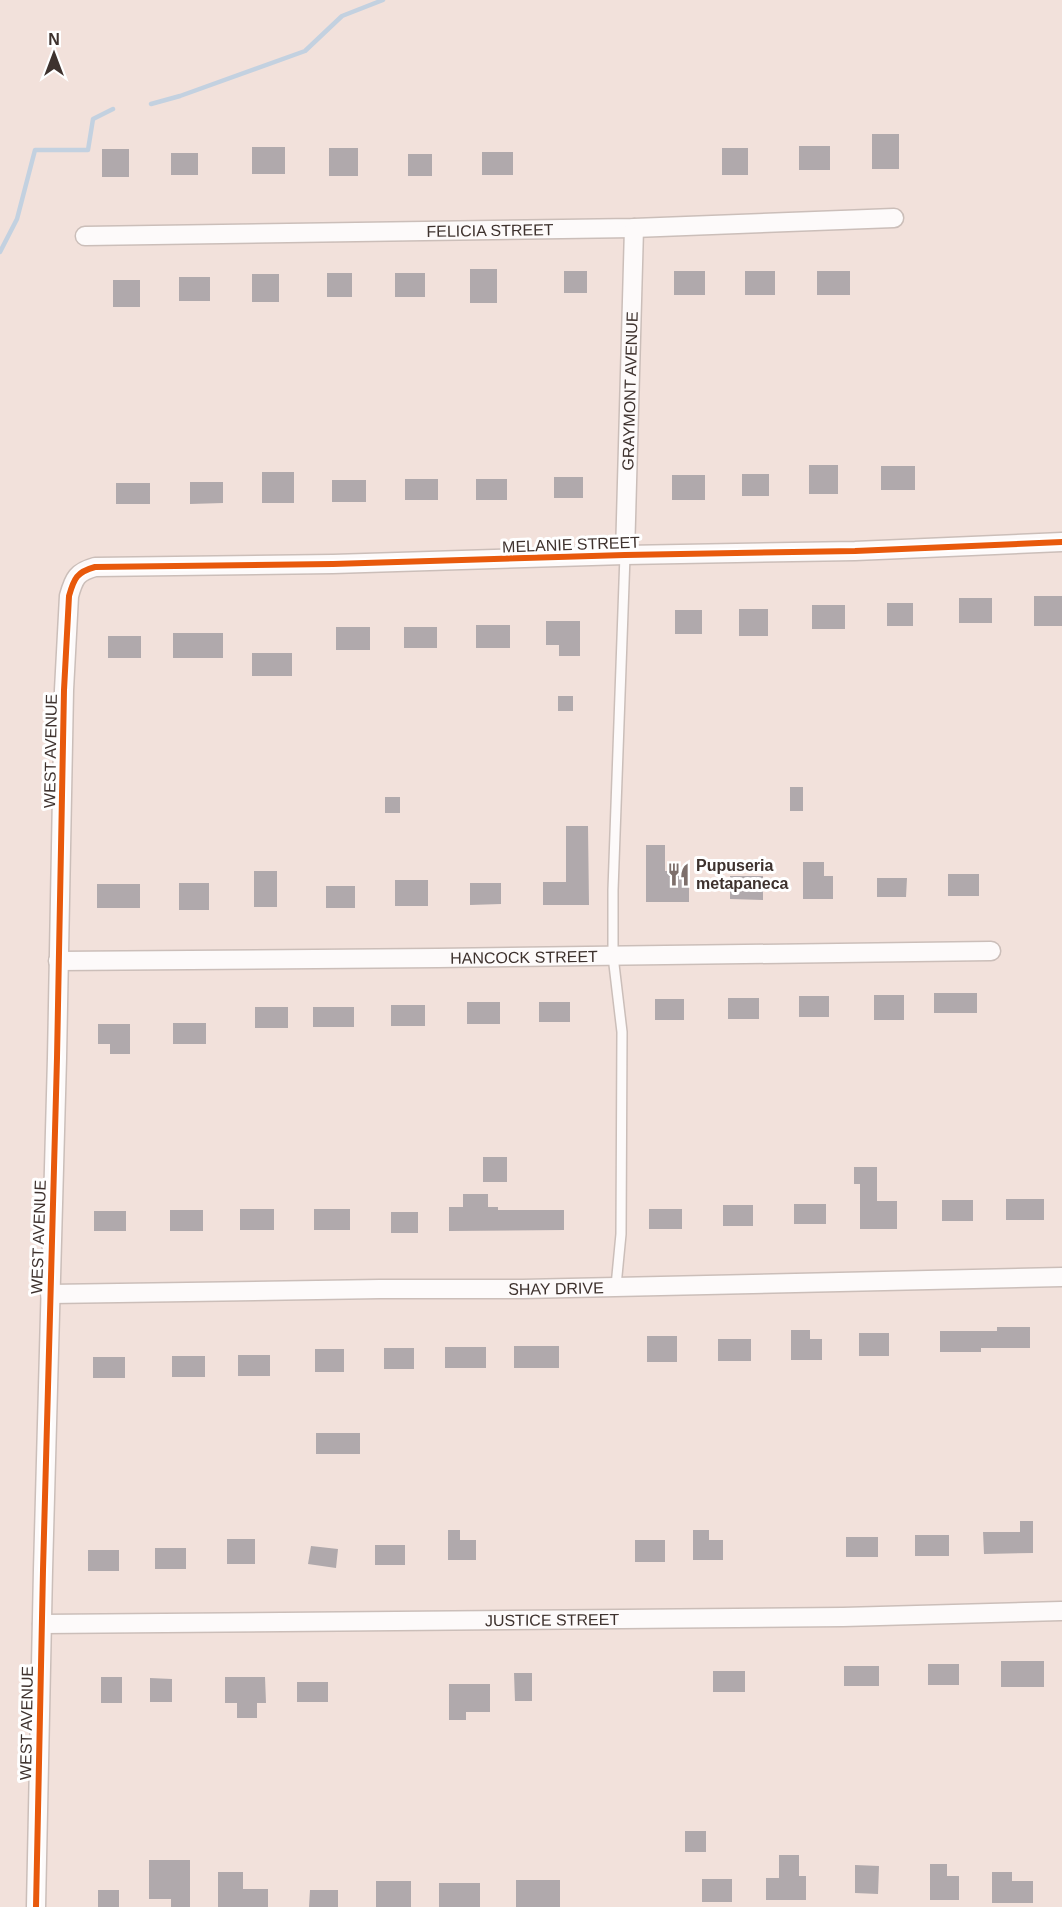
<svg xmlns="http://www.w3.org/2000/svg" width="1062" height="1907" font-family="Helvetica,sans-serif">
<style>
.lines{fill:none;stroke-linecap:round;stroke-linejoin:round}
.stream{stroke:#c3d1e0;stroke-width:4.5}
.building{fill:#b0a9ac}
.lane-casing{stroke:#cbbeb9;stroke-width:12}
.street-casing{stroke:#cbbeb9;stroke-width:21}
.lane{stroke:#fdfafa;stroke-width:9}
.street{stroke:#fdfafa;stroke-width:18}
.cycleway-casing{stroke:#fff;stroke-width:10}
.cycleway{stroke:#e8590c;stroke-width:6}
.labels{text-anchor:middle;stroke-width:6;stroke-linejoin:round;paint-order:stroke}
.street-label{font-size:16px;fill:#3e322e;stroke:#fff}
.poi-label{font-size:16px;font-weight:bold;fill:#3e322e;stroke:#fff;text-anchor:start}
</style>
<rect width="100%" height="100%" fill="#f2e1db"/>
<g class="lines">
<path class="stream" d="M151 104 180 96 305 51 342 16 383 0
M0 252 17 219 35 150H88L93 119 113 109"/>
</g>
<path class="building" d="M872 134H899V169H872Z
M799 146H830V170H799Z
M252 147H285V174H252Z
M329 148H358V176H329Z
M722 148H748V175H722Z
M102 149H129V177H102Z
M482 152H513V175H482Z
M171 153H198V175H171Z
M408 154H432V176H408Z
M470 269H497V303H470Z
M564 271H587V293H564Z
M674 271H705V295H674Z
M745 271H775V295H745Z
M817 271H850V295H817Z
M327 273H352V297H327Z
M395 273H425V297H395Z
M252 274H279V302H252Z
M179 277H210V301H179Z
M113 280H140V307H113Z
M809 465H838V494H809Z
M881 466H915V490H881Z
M262 472H294V503H262Z
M742 474H769V496H742Z
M672 475H705V500H672Z
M554 477H583V498H554Z
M405 479H438V500H405Z
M476 479H507V500H476Z
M332 480H366V502H332Z
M190 482H223V503L190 504Z
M116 483H150V504H116Z
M1034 596H1062V626H1034Z
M959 598H992V623H959Z
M887 603H913V626H887Z
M812 605H845V629H812Z
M739 609H768V636H739Z
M675 610H702V634H675Z
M546 621H580V656H559V645H546Z
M476 625H510V648H476Z
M336 627H370V650H336Z
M404 627H437V648H404Z
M173 633H223V658H173Z
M108 636H141V658H108Z
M252 653H292V676H252Z
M558 696H573V711H558Z
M790 787H803V811H790Z
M385 797H400V813H385Z
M566 826H588L589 905H543V882H566Z
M646 845H665V871H689V902H646Z
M803 862H824V876H833V899H803Z
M254 871H277V907H254Z
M948 874H979V896H948Z
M730 876H763V900L730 899Z
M877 878H907L906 897H877Z
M395 880H428V906H395Z
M179 883H209V910H179Z
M470 883H501V904L470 905Z
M97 884H140V908H97Z
M326 886H355V908H326Z
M934 993H977V1013H934Z
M874 995H904V1020H874Z
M799 996H829V1017H799Z
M728 998H759V1019H728Z
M655 999H684V1020H655Z
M467 1002H500V1024H467Z
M539 1002H570V1022H539Z
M391 1005H425V1026H391Z
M255 1007H288V1028H255Z
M313 1007H354V1027H313Z
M173 1023H206V1044H173Z
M98 1024H130V1054H110V1044H98Z
M483 1157H507V1182H483Z
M854 1167H877V1201H897V1229H860V1184H854Z
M463 1194H488V1207H498V1210H564V1230L449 1231V1207H463Z
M1006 1199H1044V1220H1006Z
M942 1200H973V1221H942Z
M794 1204H826V1224H794Z
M723 1205H753V1226H723Z
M240 1209H274V1230H240Z
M314 1209H350V1230H314Z
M649 1209H682V1229H649Z
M170 1210H203V1231H170Z
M94 1211H126V1231H94Z
M391 1212H418V1233H391Z
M997 1327H1030V1348H981V1352H940V1331H997Z
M791 1330H810V1339H822V1360H791Z
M859 1333H889V1356H859Z
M647 1336H677V1362H647Z
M718 1339H751V1361H718Z
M514 1346H559V1368H514Z
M445 1347H486V1368H445Z
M384 1348H414V1369H384Z
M315 1349H344V1372H315Z
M238 1355H270V1376H238Z
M172 1356H205V1377H172Z
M93 1357H125V1378H93Z
M316 1433H360V1454H316Z
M1020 1521H1033V1553L984 1554 983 1532H1020Z
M448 1530H460V1540H476V1560H448Z
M693 1530H709V1540H723V1560H693Z
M915 1535H949V1556H915Z
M846 1537H878V1557H846Z
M227 1539H255V1564H227Z
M635 1540H665V1562H635Z
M375 1545H405V1565H375Z
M311 1546 338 1549 336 1568 308 1564Z
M155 1548H186V1569H155Z
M88 1550H119V1571H88Z
M1001 1661H1044V1687H1001Z
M928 1664H959V1685H928Z
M844 1666H879V1686H844Z
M713 1671H745V1692H713Z
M514 1673H532V1701H515Z
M101 1677H122V1703H101Z
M225 1677H265L266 1703H257V1718H237V1703H225Z
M150 1678 172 1679V1702H150Z
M297 1682H328V1702H297Z
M449 1684H490V1712H466V1720H449Z
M685 1831H706V1852H685Z
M779 1855H799V1876H806V1900H766V1878H779Z
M149 1860H190V1907H171V1899H149Z
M930 1864H947V1876H959V1900H930Z
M855 1865 879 1866 878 1894 855 1893Z
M218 1872H243V1889H268V1907H218Z
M992 1872H1012V1881H1033V1903H992Z
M702 1879H732V1902H702Z
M516 1880H560V1907H516Z
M376 1881H411V1907H376Z
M439 1883H480V1907H439Z
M98 1890H119V1907H98Z
M310 1890H338V1907H309Z"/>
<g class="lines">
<defs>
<path id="lane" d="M616 1286 621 1234 622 1032 613 956V890L625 555"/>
<g id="street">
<path id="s1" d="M85 236 634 228 894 218"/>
<path id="s2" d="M625 555 634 228"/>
<path id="s3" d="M58 961 438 958 991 951"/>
<path id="s4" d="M50 1294 380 1289H523L1062 1277"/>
<path id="s5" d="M42 1624 843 1617 1061 1611"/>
<path d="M36 1907 43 1570 57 1058 64 690 69 596C74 578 77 572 95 567L333 564 625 555 855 551 1062 542"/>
</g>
</defs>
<use href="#lane" class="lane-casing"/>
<use href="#street" class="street-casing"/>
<use href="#lane" class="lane"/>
<use href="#street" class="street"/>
<defs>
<path id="cycleway" d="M36 1907 43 1570 57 1058 64 690 69 596C74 578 77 572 95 567L333 564 625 555 855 551 1062 542"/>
</defs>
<use href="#cycleway" class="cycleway-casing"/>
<use href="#cycleway" class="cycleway"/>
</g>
<defs>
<symbol id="restaurant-bare" viewBox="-9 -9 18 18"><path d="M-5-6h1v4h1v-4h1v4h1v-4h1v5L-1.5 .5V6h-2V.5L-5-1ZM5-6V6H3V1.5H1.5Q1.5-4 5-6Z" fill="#7d6f6b" stroke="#fff" stroke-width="2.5" paint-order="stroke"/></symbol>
</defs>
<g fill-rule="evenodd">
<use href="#restaurant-bare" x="662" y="858" width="33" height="33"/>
</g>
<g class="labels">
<g class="street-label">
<text dy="6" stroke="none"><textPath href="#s1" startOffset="405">FELICIA STREET</textPath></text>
<text dy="6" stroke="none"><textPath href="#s2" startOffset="164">GRAYMONT AVENUE</textPath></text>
<text transform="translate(571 544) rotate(-2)" y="6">MELANIE STREET</text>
<text transform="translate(50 751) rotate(-89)" y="6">WEST AVENUE</text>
<text dy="6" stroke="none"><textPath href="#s3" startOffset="466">HANCOCK STREET</textPath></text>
<text transform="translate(38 1237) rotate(-88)" y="6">WEST AVENUE</text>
<text dy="6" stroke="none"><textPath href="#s4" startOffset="506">SHAY DRIVE</textPath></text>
<text dy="6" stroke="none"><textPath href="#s5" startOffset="510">JUSTICE STREET</textPath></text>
<text transform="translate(26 1723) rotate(-89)" y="6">WEST AVENUE</text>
</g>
<g class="poi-label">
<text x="696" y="871">Pupuseria<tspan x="696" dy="18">metapaneca</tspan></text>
</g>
</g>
<g transform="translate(54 54)" stroke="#ffffff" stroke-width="4.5" paint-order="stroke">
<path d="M0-4.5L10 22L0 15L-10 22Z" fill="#3e322e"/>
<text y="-9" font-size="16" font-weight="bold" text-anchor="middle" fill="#3e322e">N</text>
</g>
</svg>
